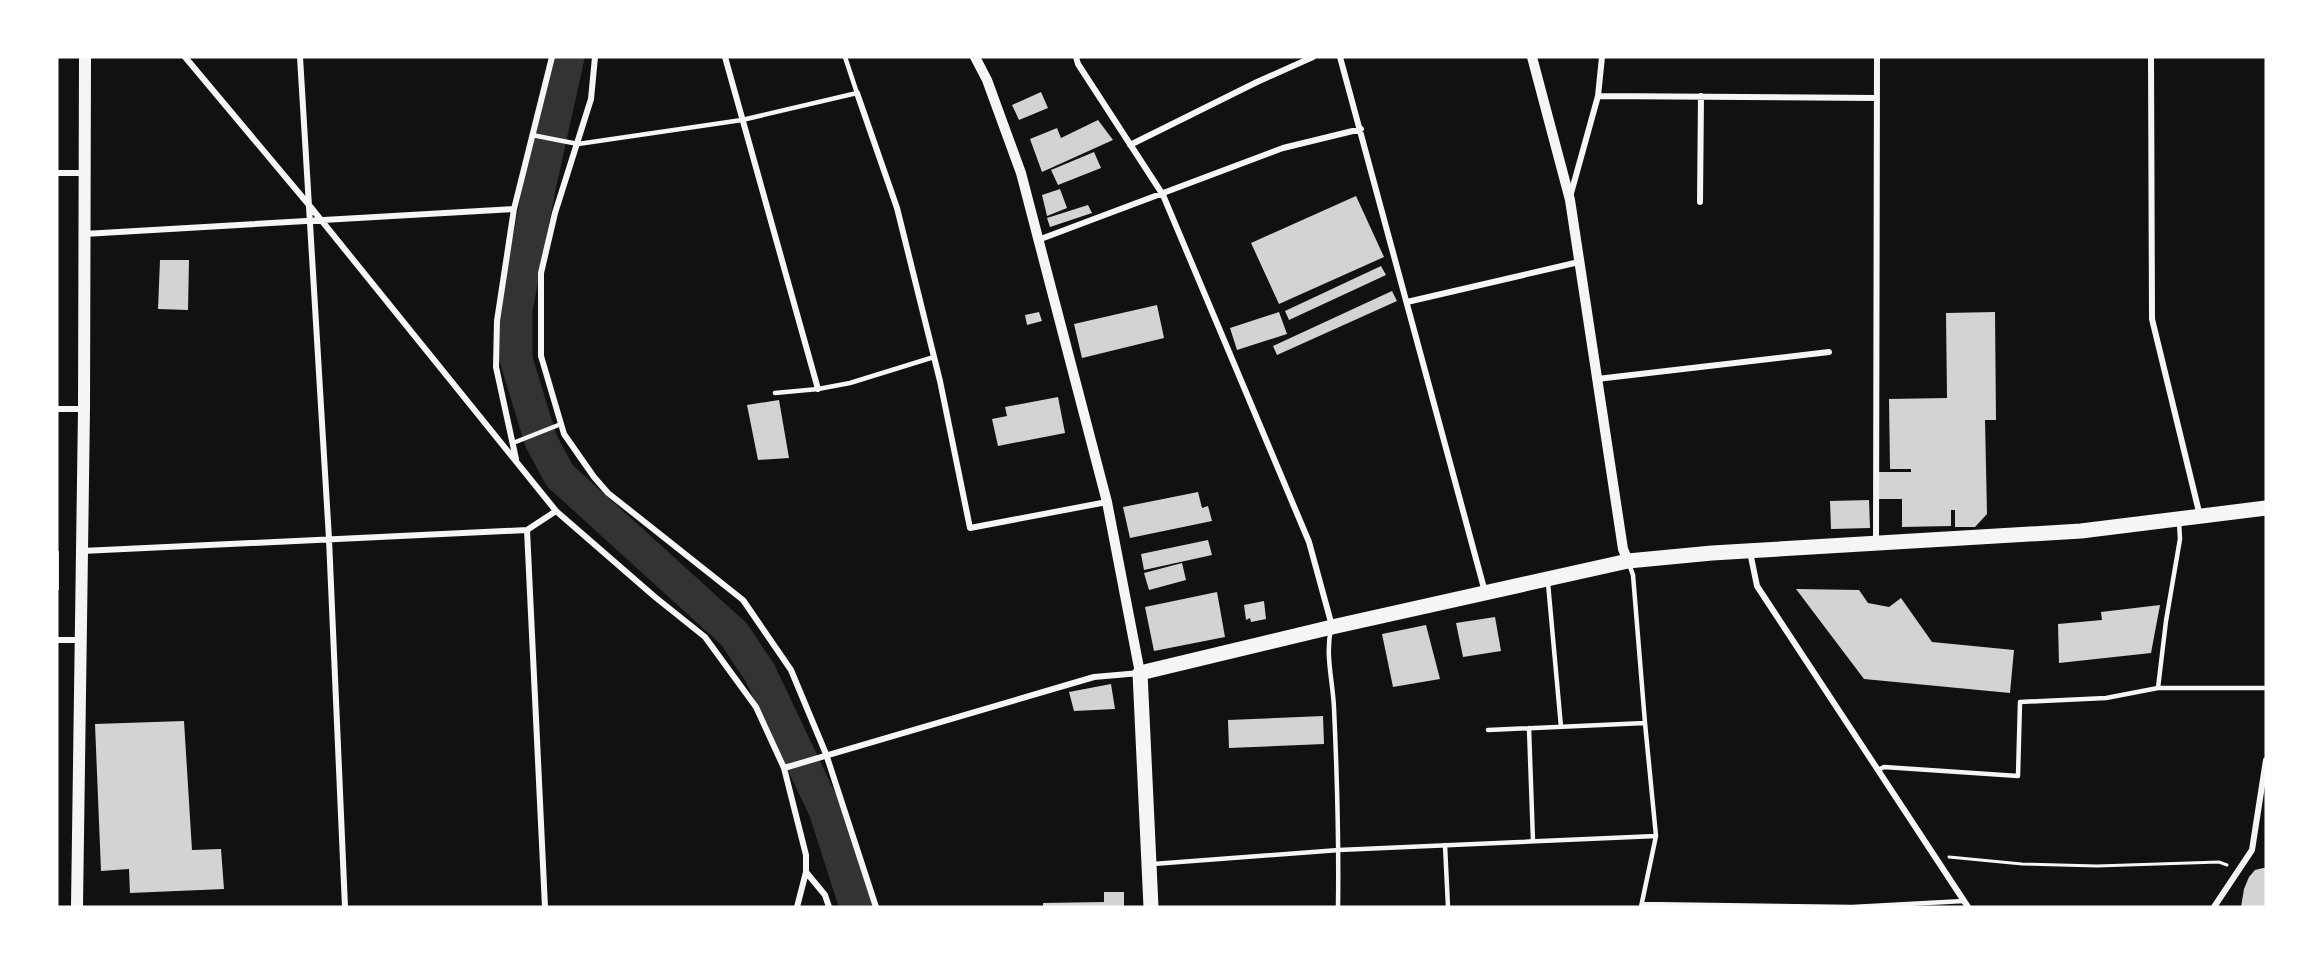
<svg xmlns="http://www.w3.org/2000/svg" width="2323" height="964" font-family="Quicksand,sans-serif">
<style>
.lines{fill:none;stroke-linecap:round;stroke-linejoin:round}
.river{stroke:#333;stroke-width:33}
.building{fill:#d3d3d3}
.path{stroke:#f5f5f5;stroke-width:3}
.service{stroke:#f5f5f5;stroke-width:4.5}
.minor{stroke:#f5f5f5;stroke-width:6}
.tertiary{stroke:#f5f5f5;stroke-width:10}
.secondary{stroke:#f5f5f5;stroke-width:12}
.primary{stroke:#f5f5f5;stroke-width:15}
</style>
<rect width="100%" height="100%" fill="#111"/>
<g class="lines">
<path class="river" d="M568 57 539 188 516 310V359L541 441 560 476 734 634 760 673 825 810 856 907"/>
</g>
<path class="building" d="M1041 92 1048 108 1019 120 1012 105Z
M1098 120 1113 140 1042 172 1030 139 1057 128 1061 138Z
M1094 152 1101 168 1058 185 1051 170Z
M1060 189 1067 208 1047 216 1042 195Z
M1356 196 1384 257 1279 304 1251 243Z
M1088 205 1092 213 1050 227 1047 218Z
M160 260H189L188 310 158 309Z
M1381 266 1386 275 1289 320 1285 311Z
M1392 291 1397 301 1277 355 1273 346Z
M1157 305 1164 338 1082 358 1074 324Z
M1039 312 1042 321 1027 325 1025 315Z
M1279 312 1287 334 1237 350 1230 328Z
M1995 312 1996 420H1985L1987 514 1975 527H1955V510H1951V526L1902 527V499H1879V472H1911V469H1890L1889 399 1947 398 1946 313Z
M1058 397 1065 433 998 446 992 419 1007 416 1005 407Z
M779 400 789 458 758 460 747 405Z
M1198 492 1202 508 1208 506 1212 521 1130 538 1123 507Z
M1869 500 1870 528 1831 529 1830 501Z
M1208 540 1212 555 1144 570 1141 554Z
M57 551H59V590H57Z
M1182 563 1186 580 1149 590 1144 573Z
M1796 589 1859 590 1868 603 1889 607 1901 598 1932 642 2014 650 2010 693 1864 679Z
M1217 592 1225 637 1154 651 1145 607Z
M1264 601 1266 619 1251 622 1250 618 1246 620 1244 605Z
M2160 605 2151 653 2059 663 2058 624 2102 620 2101 612Z
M1495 617 1501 651 1463 657 1456 623Z
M1426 625 1440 679 1393 687 1382 634Z
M1111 684 1115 709 1074 711 1069 692Z
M1323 716 1324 744 1229 748 1228 720Z
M184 721 192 850 221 849 224 889 130 893 129 869 101 871 95 724Z
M2263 868H2266V907H2241L2244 889 2249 877 2255 870Z
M1104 892H1124V907H1043V903L1104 902Z"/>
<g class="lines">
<path class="path" d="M1949 857 2022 864 2097 866 2219 862 2227 865"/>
<path class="service" d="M532 135 578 144 742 120 857 93 845 57
M775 393 818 389 850 383 934 357
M513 443 561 424
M1629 564 1633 575 1645 723 1656 836 1641 907
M1548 583 1561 727
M1331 629C1325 655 1333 682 1334 708 1337 774 1339 841 1338 907
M2158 688 2166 621 2180 539 2179 522
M1529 728 1533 841
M1488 730 1645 723
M1878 770 1884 767 2018 776 2020 702 2106 698 2158 688H2266
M1445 845 1448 907
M1153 864 1339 850 1656 836
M1642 904 1852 907 1964 901"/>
<path class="minor" d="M185 57 309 205 556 511 655 597 705 637 756 707 784 768 806 855V872L797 907
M300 57 329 539 345 907
M595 57 591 99 555 213 541 273V356L564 434 594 477 608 493 743 600 791 670 826 754 876 907
M725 57 818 389
M1076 57 1078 64 1163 195 1309 542 1332 626
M1340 57 1485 592
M2151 57 2152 319 2200 516
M857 93 897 208 940 381 970 528 1107 502
M1598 96 1877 98
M1130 145 1257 82 1313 57
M57 173H84
M1570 197 1598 96 1602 57
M1700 202 1701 96
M84 234 514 209
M1038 240 1283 148 1361 129
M1407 302 1579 262
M1597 379 1829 352
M57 409H84
M516 459 496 367 497 321 514 209 552 57
M527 530 545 907
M1876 542 1877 57
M82 551 527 530 556 511
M1750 552 1757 586 1968 907
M57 640H81
M784 768 1094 677 1140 673
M806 872 825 895 829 907
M2214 907 2252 850 2266 760"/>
<path class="tertiary" d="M975 57 987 80 1021 173 1107 502 1140 673
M1532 57 1570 200 1623 549 1628 561"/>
<path class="secondary" d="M77 907 84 409 85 57"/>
<path class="primary" d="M1151 907 1140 673 1332 627 1628 561 1712 553 2081 531 2266 508"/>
</g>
<rect width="2323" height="964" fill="none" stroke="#ffffff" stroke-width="117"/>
</svg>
